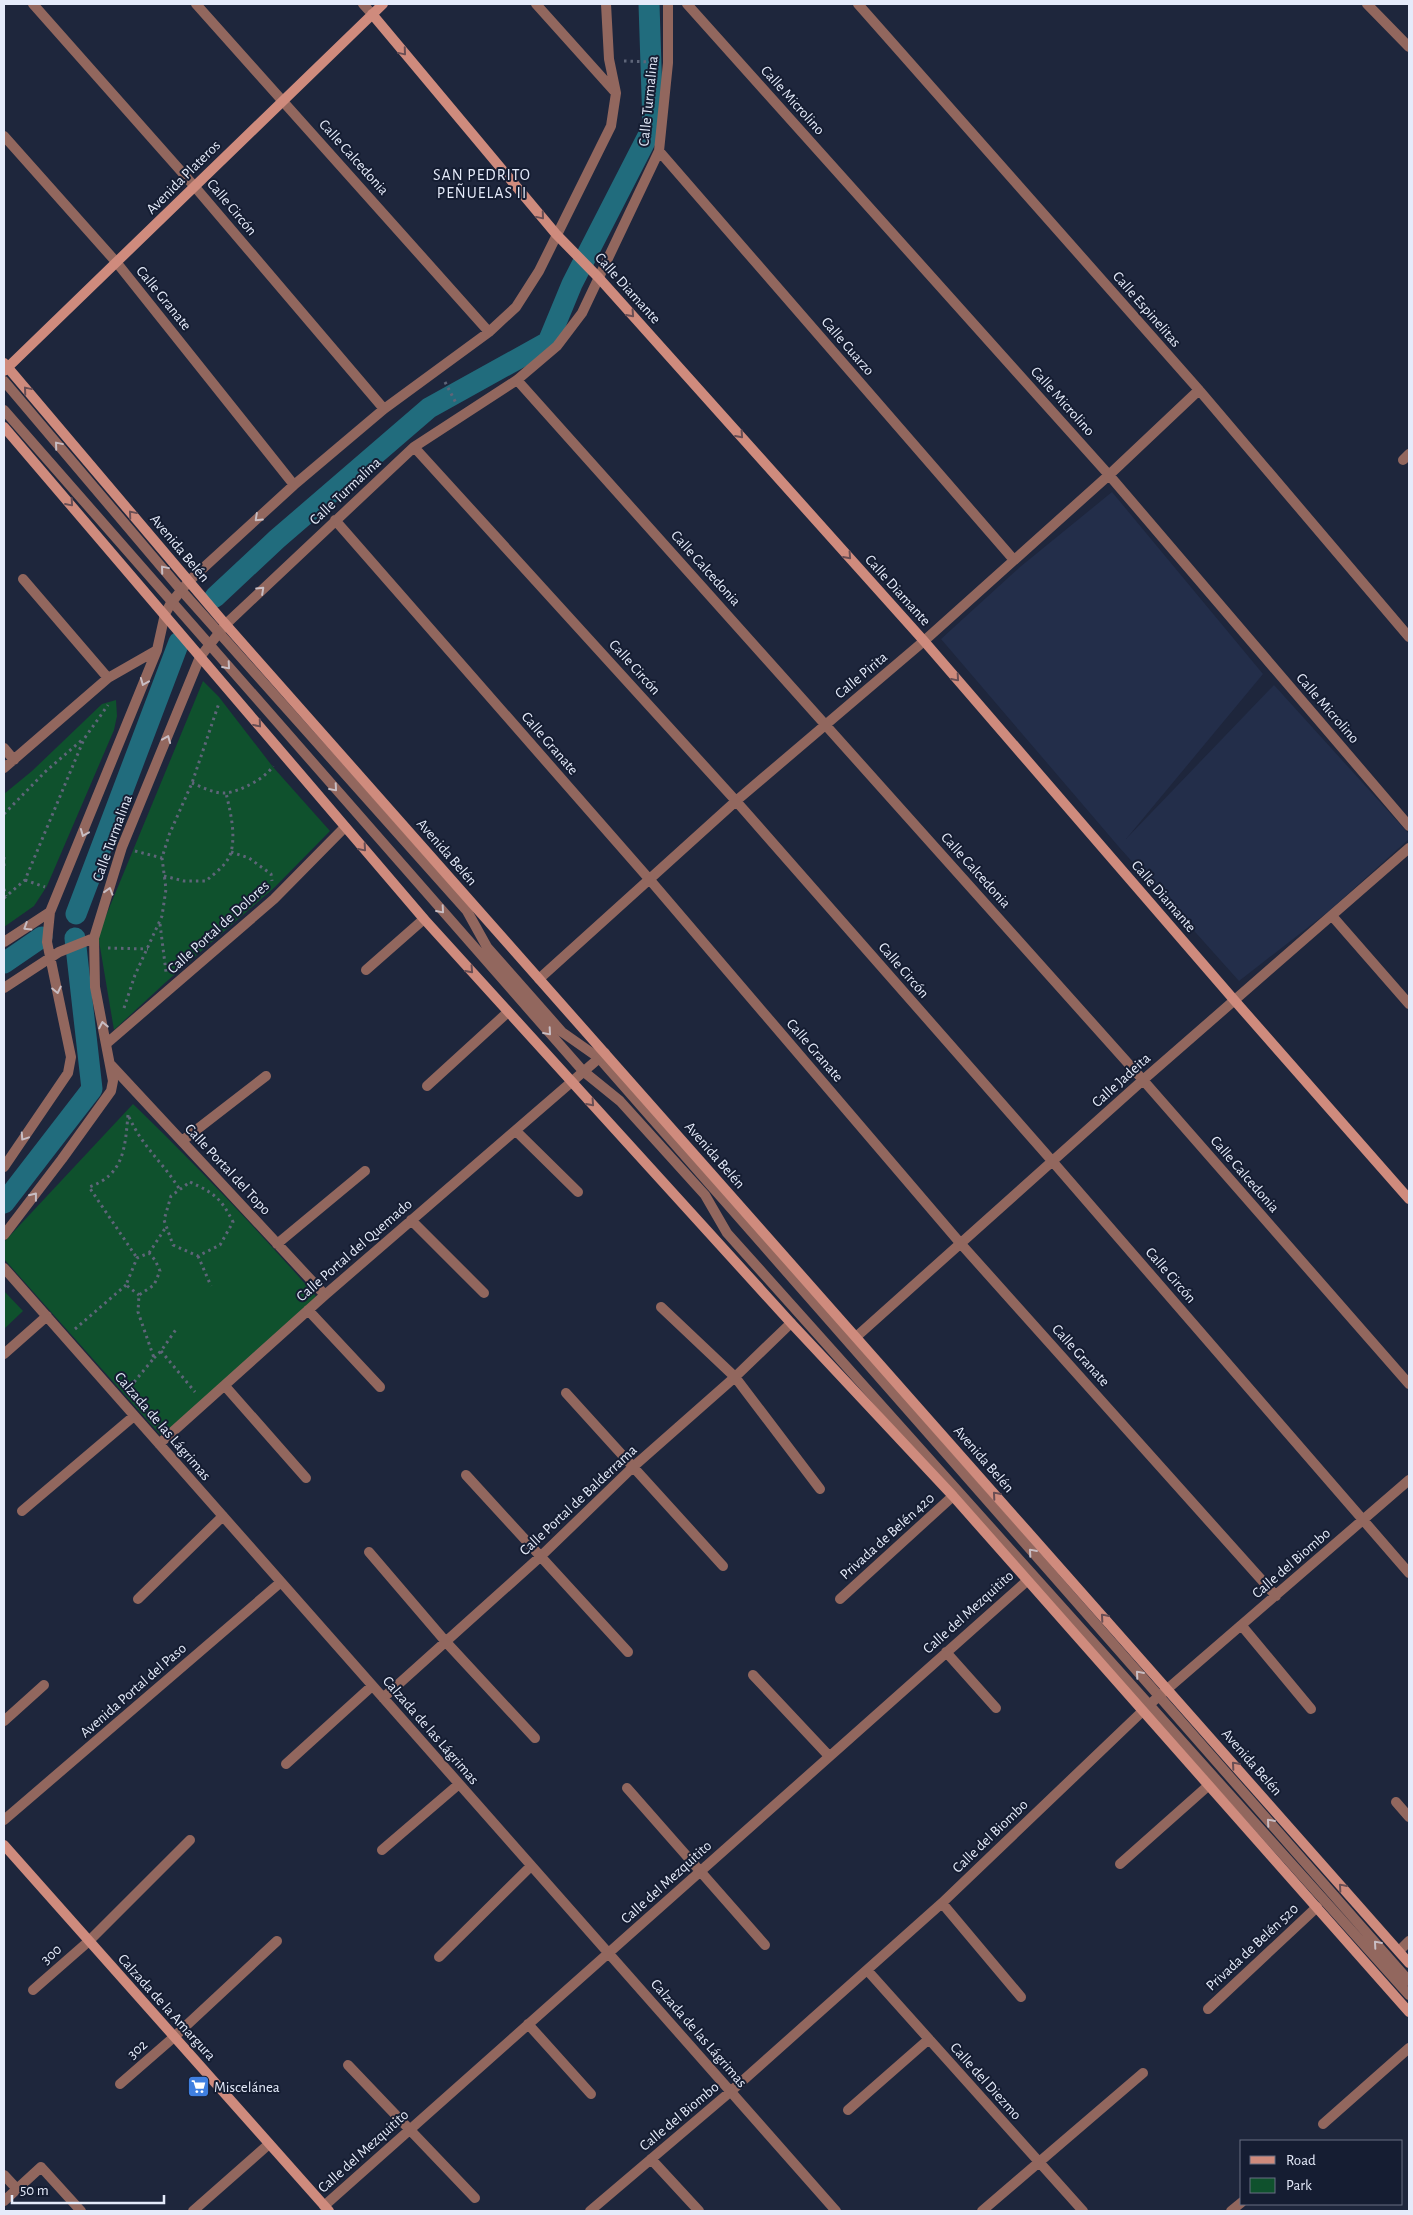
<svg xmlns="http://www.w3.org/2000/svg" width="1413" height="2215" font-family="'Alegreya Sans',sans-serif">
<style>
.built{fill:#232e4a}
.green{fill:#0f512d}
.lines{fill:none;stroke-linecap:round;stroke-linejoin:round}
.canal{stroke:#216c7d;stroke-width:21}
.path{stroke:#5e6579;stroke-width:3;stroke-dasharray:2.5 4;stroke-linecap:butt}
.lane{stroke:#92675e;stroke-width:10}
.street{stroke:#92675e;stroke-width:10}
.secondary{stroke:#cf8b7d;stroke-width:10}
.oneway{stroke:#694e54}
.oneway2{stroke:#c8bdc3}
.labels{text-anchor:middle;stroke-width:4;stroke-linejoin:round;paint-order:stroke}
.street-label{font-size:15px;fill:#e5ebfa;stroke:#151d32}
.poi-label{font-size:15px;fill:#e5ebfa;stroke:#151d32;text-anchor:start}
.neighbourhood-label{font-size:16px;letter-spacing:1px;fill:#e5ebfa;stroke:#151d32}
</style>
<rect width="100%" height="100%" fill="#1e263c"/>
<path class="built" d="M1112 492 1263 674 1126 839 1274 685 1409 834V839L1329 911 1239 981 1119 847 941 639 1020 567Z"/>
<path class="green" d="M203 681 219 697 273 767 330 831 275 887 166 982 114 1030 98 935Z
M116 700 117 716 114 730 47 886 34 906 4 927V794L32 771 102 704Z
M133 1104C199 1168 262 1234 322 1303L164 1439 4 1259V1242Z
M4 1291 23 1311 4 1329Z"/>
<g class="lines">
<path class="canal" d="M215 597 277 539 429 408 548 342 572 284 653 126 649 4
M76 914 179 642
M4 963 42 937
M4 1203 92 1089 75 938"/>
<path class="path" d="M624 61 653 62
M445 382 456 403
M192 783C202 787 215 794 226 793 241 791 266 778 273 766
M4 814 45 772 83 739
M135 851 162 858
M231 852 249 858 271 874 272 881
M4 857V867
M164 876 184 881H206C215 873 228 864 231 852 236 834 230 810 226 793
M25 880 45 887
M4 889 6 896
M4 898 25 880 84 739 108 705
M160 924 166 972
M108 948 148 949
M124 1008 135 975 162 916 166 889 162 858 169 835 192 783 219 703
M128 1115C125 1148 124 1175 89 1187L137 1258
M129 1117C143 1148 163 1162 180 1190
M190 1182C214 1193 221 1198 233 1222L220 1245 198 1256 173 1245 164 1220 171 1196Z
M149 1253 166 1227
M198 1256 211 1286
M75 1329 126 1285
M161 1351 195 1392
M154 1358 161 1351 177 1328
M130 1387 154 1358 138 1312 139 1295 154 1285 160 1271 155 1260 149 1253 137 1258 126 1285 139 1295"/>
<path class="lane" d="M4 381 181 590 467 911 487 947 562 1032 599 1058 1409 1981
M4 410 554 1038 583 1071 620 1101 705 1195 727 1233 1409 1995
M1403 460 1409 454"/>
<path class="street" d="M33 4 195 187 384 409
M196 4 489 332
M363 4 372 14
M536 4 615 92
M687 4 1109 475 1409 826
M858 4 1199 390 1409 637
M1367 4 1409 47
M4 136 117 263 294 485
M659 151 1014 560
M517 380 1143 1080 1409 1384
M414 447 736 801 1053 1162 1409 1573
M335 520 650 880 961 1244 1276 1596
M23 579 108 678
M4 748 14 760
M4 768 108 678 157 650
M1333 917 1409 1004
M4 942 50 912 157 650 165 614 171 603 189 581 294 485 384 409 489 332 516 307 539 271 611 126 616 93 609 59 606 4
M366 970 424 919
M539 979 736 801 924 641 1109 475 1199 390
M4 988 59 952 94 938
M106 1044 274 899 345 827
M111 1065 325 1295
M427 1086 508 1012
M516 1131 578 1192
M182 1141 266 1076
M4 1167 68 1073 71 1057 47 942 50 912
M411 1220 484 1293
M4 1235 62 1159 111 1091 113 1081 95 987 94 938 122 847 200 657 226 624 414 447 517 380 557 346 582 313 659 151 668 63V4
M277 1244 365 1171
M4 1268 836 2211
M661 1307 735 1377 820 1489
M308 1310 380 1387
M856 1337 1143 1080 1409 848
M4 1354 47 1316
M225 1386 306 1478
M566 1393 723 1566
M159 1444 325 1295 605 1053
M466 1475 628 1652
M22 1511 134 1416
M369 1552 446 1642 535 1738
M138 1599 223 1516
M840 1599 953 1496
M1242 1626 1311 1709
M946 1652 996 1708
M753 1675 829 1756
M383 1698 541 1556 633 1467 735 1377 791 1323
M4 1721 44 1685
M286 1764 372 1686
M627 1788 765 1945
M1396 1802 1409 1817
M4 1820 281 1582
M382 1850 459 1784
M1120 1864 1209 1785
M942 1903 1021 1997
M1399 1951 1409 1941
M439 1957 531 1866
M867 1970 1083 2211
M33 1990 89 1941 190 1840
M1208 2009 1317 1907
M528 2024 591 2094
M348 2065 475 2198
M120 2084 174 2037 277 1941
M848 2110 929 2039
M1323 2124 1409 2048
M651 2159 699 2211
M4 2175 17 2189
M4 2201 41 2167 81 2211
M324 2206 1028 1580
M193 2211 269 2144
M590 2211 730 2092 942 1903 1150 1704 1409 1480
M982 2211 1143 2073
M1231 2211 1242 2202"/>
<path class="secondary" d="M372 14 556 234 599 278 924 641 1235 1001 1409 1199
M4 363 220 618 1409 1963
M4 371 383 4
M4 427 424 919 791 1323 953 1496 1409 2012
M4 1845 329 2211"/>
</g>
<defs><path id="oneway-chevron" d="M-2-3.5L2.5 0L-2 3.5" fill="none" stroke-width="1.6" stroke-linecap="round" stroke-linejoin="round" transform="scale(1.25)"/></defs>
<g class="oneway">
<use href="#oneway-chevron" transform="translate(403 52) rotate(50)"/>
<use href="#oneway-chevron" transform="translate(541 216) rotate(50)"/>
<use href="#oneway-chevron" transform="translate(631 314) rotate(48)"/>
<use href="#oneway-chevron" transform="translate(27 390) rotate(-130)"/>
<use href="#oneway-chevron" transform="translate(740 435) rotate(48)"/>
<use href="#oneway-chevron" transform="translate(70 503) rotate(49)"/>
<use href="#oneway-chevron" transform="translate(132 514) rotate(-130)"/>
<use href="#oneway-chevron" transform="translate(848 556) rotate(48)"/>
<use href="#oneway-chevron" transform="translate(956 678) rotate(49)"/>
<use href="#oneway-chevron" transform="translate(258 724) rotate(50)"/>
<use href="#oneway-chevron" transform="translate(363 848) rotate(49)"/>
<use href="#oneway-chevron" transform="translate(470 970) rotate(48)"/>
<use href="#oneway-chevron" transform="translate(591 1103) rotate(48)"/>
<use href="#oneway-chevron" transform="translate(996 1495) rotate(-131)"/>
<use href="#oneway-chevron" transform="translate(1104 1617) rotate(-131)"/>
<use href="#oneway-chevron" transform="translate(1235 1765) rotate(-131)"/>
<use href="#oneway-chevron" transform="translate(1342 1887) rotate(-131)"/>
</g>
<g class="oneway2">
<use href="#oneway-chevron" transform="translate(58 445) rotate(-130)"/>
<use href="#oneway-chevron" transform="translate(258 518) rotate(137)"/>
<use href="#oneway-chevron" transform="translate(164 569) rotate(-130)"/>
<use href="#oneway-chevron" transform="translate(261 590) rotate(-43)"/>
<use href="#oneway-chevron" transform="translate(227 666) rotate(49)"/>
<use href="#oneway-chevron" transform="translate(144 682) rotate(112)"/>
<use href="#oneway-chevron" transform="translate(167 739) rotate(-68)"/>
<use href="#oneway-chevron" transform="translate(334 788) rotate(49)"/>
<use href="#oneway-chevron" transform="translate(84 833) rotate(112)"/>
<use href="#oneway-chevron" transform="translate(109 891) rotate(-73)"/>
<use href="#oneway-chevron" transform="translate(441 910) rotate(49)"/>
<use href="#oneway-chevron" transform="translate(27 927) rotate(148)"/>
<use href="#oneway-chevron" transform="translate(57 990) rotate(78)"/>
<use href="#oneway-chevron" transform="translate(103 1025) rotate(-101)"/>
<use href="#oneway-chevron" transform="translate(548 1032) rotate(49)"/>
<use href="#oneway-chevron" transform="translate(24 1137) rotate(124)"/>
<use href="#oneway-chevron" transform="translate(34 1196) rotate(-52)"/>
<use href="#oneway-chevron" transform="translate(1032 1552) rotate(-131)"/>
<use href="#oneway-chevron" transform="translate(1139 1674) rotate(-131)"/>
<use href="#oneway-chevron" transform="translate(1270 1822) rotate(-131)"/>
<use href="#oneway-chevron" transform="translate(1377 1944) rotate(-131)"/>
</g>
<defs>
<symbol id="supermarket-square" viewBox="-11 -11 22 22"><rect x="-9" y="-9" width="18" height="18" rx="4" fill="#3f7fe0" stroke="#151d32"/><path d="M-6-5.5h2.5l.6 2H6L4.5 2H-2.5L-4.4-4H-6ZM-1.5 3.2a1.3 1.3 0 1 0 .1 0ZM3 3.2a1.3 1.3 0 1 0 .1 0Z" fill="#fff"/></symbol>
</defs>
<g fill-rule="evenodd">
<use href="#supermarket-square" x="186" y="2074" width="25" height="25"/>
</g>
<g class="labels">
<g class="street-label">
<text transform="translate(793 100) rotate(48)" y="5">Calle Microlino</text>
<text transform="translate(648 101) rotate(-84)" y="5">Calle Turmalina</text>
<text transform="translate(354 157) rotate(48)" y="5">Calle Calcedonia</text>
<text transform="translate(183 177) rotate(-45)" y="5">Avenida Plateros</text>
<text transform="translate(232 207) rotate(50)" y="5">Calle Circón</text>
<text transform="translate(628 288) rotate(48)" y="5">Calle Diamante</text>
<text transform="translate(164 298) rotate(51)" y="5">Calle Granate</text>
<text transform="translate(1147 309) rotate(49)" y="5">Calle Espinelitas</text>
<text transform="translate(848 346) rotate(49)" y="5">Calle Cuarzo</text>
<text transform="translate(1063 401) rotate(48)" y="5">Calle Microlino</text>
<text transform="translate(345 491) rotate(-43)" y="5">Calle Turmalina</text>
<text transform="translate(180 548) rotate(50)" y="5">Avenida Belén</text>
<text transform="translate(706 568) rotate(48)" y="5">Calle Calcedonia</text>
<text transform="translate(898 590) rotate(48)" y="5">Calle Diamante</text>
<text transform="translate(635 667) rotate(48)" y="5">Calle Circón</text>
<text transform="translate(861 675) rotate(-40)" y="5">Calle Pirita</text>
<text transform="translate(1328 708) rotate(49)" y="5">Calle Microlino</text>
<text transform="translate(550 743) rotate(49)" y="5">Calle Granate</text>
<text transform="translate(112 838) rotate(-70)" y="5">Calle Turmalina</text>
<text transform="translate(447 852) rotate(49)" y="5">Avenida Belén</text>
<text transform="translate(976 870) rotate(48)" y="5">Calle Calcedonia</text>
<text transform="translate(1164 896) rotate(49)" y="5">Calle Diamante</text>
<text transform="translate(218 927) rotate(-42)" y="5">Calle Portal de Dolores</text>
<text transform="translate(904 970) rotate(49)" y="5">Calle Circón</text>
<text transform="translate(815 1050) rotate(49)" y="5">Calle Granate</text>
<text transform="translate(1121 1080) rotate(-42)" y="5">Calle Jadeita</text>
<text transform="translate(715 1155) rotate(49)" y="5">Avenida Belén</text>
<text transform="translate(228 1169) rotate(47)" y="5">Calle Portal del Topo</text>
<text transform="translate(1245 1174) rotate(49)" y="5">Calle Calcedonia</text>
<text transform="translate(354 1250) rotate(-41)" y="5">Calle Portal del Quemado</text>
<text transform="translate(1171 1275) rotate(49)" y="5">Calle Circón</text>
<text transform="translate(1081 1355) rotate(48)" y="5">Calle Granate</text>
<text transform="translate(163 1426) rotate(49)" y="5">Calzada de las Lágrimas</text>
<text transform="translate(984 1459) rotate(49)" y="5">Avenida Belén</text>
<text transform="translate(578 1500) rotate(-43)" y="5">Calle Portal de Balderrama</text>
<text transform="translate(887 1536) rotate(-42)" y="5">Privada de Belén 420</text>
<text transform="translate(1291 1563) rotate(-41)" y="5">Calle del Biombo</text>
<text transform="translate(968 1612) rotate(-42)" y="5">Calle del Mezquitito</text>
<text transform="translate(133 1690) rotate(-41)" y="5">Avenida Portal del Paso</text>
<text transform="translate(431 1730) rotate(49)" y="5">Calzada de las Lágrimas</text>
<text transform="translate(1252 1762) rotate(49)" y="5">Avenida Belén</text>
<text transform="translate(990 1836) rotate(-44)" y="5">Calle del Biombo</text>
<text transform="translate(666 1882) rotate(-42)" y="5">Calle del Mezquitito</text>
<text transform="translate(1252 1947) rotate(-43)" y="5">Privada de Belén 520</text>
<text transform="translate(51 1954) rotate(-41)" y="5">300</text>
<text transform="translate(167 2007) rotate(48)" y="5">Calzada de la Amargura</text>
<text transform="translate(699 2033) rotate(49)" y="5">Calzada de las Lágrimas</text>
<text transform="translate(137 2049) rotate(-41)" y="5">302</text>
<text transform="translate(986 2081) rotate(48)" y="5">Calle del Diezmo</text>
<text transform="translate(679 2116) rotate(-40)" y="5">Calle del Biombo</text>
<text transform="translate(363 2151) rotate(-42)" y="5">Calle del Mezquitito</text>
</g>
<g class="poi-label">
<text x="214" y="2092">Miscelánea</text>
</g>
<g class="neighbourhood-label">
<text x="482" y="180">SAN PEDRITO<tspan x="482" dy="18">PEÑUELAS II</tspan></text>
</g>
</g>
<rect width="1413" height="2215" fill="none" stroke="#e5ebfa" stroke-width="10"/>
<rect x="1240" y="2140" width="162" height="65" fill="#151d32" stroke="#686f82"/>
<rect x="1250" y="2156" width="25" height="8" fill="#cf8b7d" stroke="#686f82"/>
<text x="1286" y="2165" font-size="15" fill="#e5ebfa">Road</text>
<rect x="1250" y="2178" width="25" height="15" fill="#0f512d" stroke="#686f82"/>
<text x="1286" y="2190" font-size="15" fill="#e5ebfa">Park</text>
<path d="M12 2195v8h152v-8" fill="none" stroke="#e5ebfa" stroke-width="2.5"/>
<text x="20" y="2195" font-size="15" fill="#e5ebfa" stroke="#151d32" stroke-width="4" paint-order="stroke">50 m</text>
</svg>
